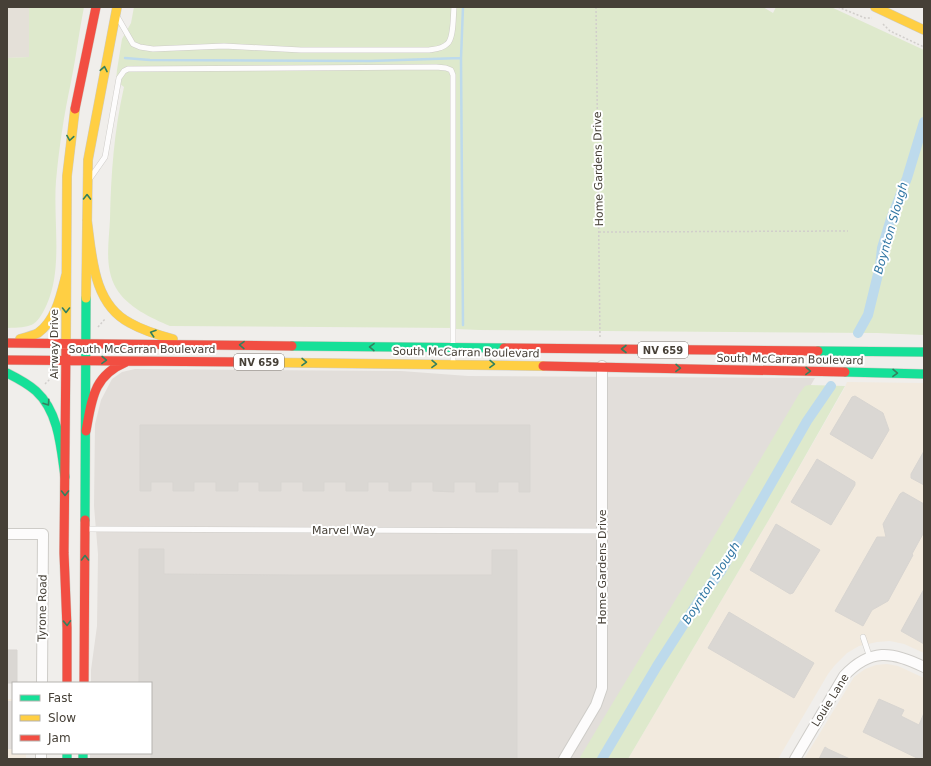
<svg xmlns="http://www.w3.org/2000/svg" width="931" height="766" font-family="'DejaVu Sans',sans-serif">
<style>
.residential{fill:#e4e0d8}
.commercial{fill:#f2eade}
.industrial{fill:#e2deda}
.green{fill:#dee9cc}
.parking{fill:#e2dfdc}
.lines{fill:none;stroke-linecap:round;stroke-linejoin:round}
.stream{stroke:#bddaec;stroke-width:2.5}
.canal{stroke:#bddaec;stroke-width:10}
.building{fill:#dad7d3;stroke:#d8d5d1}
.lane-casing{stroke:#ceccc8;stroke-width:6}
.street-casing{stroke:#ceccc8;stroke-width:12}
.fast-casing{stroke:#cfcbc2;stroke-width:10}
.slow-casing{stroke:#cfcbc2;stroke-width:10}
.jam-casing{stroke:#cfcbc2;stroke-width:10}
.path{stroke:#d1cecb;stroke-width:1.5;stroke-dasharray:2 2;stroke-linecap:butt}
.lane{stroke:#fdfcfc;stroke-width:5}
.street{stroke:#fdfcfc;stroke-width:10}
.fast{stroke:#16e098;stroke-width:9}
.slow{stroke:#ffcf43;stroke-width:9}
.jam{stroke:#f24e42;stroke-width:9}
.oneway{stroke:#33805e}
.labels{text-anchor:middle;stroke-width:4;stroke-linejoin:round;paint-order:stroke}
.shield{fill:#fff;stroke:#7e7973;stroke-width:1}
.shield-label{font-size:10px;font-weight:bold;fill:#464037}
.street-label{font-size:11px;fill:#464037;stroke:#fff}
.water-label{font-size:12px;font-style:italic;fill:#3378a5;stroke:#fff}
</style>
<rect width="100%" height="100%" fill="#f0eeeb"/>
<path class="residential" d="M7 7H29V57L7 58Z"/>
<path class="commercial" d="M847 382 924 383V653L904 644 890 641 877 642 859 646 847 653 835 665 828 674 778 759H628L774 511 844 389Z
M887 664 898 666 924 678V759H804L854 677 865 669 876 665Z
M7 699H13V753H26V759H7Z"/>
<path class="industrial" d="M135 369 401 371 468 376 815 378 589 759H90V753H151V683H91V670L97 626 98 554 94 506 95 424 101 400 112 379 122 372Z"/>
<path class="green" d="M29 7H84C79 32 76 57 71 82 64 115 59 147 56 181 53 220 63 268 47 304 36 328 31 327 7 328V58L29 57Z
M134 7H763L773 13 776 7H831L924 50V335L877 333 479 330 456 329 455 328 170 326C151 318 127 307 116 288 104 267 109 242 110 219 111 174 114 131 124 87L116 81 117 70 122 39 131 23Z
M809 385 845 386 774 511 628 759H579C652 637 727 517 799 394L805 386Z"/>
<path class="parking" d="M7 701H13V749H7Z"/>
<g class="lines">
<path class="stream" d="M125 58 150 60 370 61 461 58
M463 325 461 58 463 7"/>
<path class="canal" d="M858 333 868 315 880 266 882 248 891 219 907 178 924 122
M602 759 657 666 700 599 721 571 807 421 831 386"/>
</g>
<path class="building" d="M855 396 883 413 889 430 872 459 830 434 852 397Z
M140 425H530V492H519V482H498V492H476V482H454V492L433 491V482H411V491H389V482H368V491H346V482H324V491H303V482H281V491H259V482H238V491H216V482H194V491H173V482H151V491H140Z
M924 451V485L911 478V474Z
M817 459 855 482V485L831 525 791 502Z
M903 492 924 504V532L912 554 913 555 888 601 872 610 863 626 835 611 877 537H886L883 524 900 494Z
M776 524 820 550 793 593 790 594 750 570Z
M139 549H164V574L295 575H492V550H517V759H151V683H139Z
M924 589V644L901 631Z
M729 612 814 663 794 698 708 648Z
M7 650H17V683H7Z
M879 699 904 710 901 716 919 725 924 713V759H919L863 732Z
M825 747 828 749 850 759H819Z"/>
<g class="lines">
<defs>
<path id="lane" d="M118 18 133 44 140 47 153 49 224 46 301 50H429C435 49 442 49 447 44 454 39 453 16 454 7
M91 177 105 157 119 78 124 71 128 69 436 67 446 68 451 70 453 75V362
M87 529 602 531
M863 637 870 658"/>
<path id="street" d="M7 534H43L42 683
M41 759V753
M564 759 596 705 602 688V366
M795 759 844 676C870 648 892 651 924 667"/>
<path id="fast" d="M292 346 504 348
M818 351 924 352
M845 372 924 374
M7 373C17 378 27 383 36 391 59 412 61 448 65 477
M85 520 86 298
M67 753V759
M83 753V759"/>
<path id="slow" d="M875 7 924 30
M87 220C92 256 93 304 130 323 144 331 158 335 173 339
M86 298 88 160 117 7
M20 339C26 337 32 336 38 333 56 320 61 295 66 275
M66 344 67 176 75 109
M243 362 543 366"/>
<path id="jam" d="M75 109 96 7
M7 343 292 346
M66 344 64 553 67 628V683
M504 348 818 351
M7 360 243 362
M543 366 845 372
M86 431C92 399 93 376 126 362
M84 683 85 520"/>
</defs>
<use href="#lane" class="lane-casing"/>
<use href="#street" class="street-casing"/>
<use href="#fast" class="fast-casing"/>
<use href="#slow" class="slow-casing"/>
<use href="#jam" class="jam-casing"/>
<path class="path" d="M596 7 600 337
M838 7 865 18H872
M883 24 890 31 924 47
M599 232 848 231
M98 327 105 319
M45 384 54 375"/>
<use href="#lane" class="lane"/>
<use href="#street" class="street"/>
<use href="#fast" class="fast"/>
<use href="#slow" class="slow"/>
<use href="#jam" class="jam"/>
</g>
<defs><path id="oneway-chevron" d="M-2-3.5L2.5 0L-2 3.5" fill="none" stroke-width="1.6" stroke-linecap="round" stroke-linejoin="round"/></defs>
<g class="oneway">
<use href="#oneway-chevron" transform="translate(104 69) rotate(-79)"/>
<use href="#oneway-chevron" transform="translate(70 138) rotate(99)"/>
<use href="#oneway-chevron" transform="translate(87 197) rotate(-89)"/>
<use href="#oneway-chevron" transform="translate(66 310) rotate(90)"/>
<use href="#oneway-chevron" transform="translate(153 333) rotate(-162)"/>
<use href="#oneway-chevron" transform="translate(242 345) rotate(-179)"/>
<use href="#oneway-chevron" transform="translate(372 347) rotate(-179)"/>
<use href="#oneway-chevron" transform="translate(624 349) rotate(-180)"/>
<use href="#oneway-chevron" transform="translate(104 360) rotate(1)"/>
<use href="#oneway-chevron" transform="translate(304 362) rotate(1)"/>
<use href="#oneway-chevron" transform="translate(434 364) rotate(1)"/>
<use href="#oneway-chevron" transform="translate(492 364) rotate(1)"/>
<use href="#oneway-chevron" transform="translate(678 368) rotate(1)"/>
<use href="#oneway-chevron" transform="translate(808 371) rotate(1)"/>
<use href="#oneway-chevron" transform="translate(895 373) rotate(1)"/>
<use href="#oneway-chevron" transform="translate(47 403) rotate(56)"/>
<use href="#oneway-chevron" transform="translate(65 493) rotate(90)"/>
<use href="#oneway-chevron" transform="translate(85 558) rotate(-90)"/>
<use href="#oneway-chevron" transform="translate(67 623) rotate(88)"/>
</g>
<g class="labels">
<g class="shield">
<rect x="638" y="342" width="50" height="16" rx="3"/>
<rect x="234" y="354" width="50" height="16" rx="3"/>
</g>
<g class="shield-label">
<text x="663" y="354">NV 659</text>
<text x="259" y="366">NV 659</text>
</g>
<g class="street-label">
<text transform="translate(598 169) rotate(-91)" y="4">Home Gardens Drive</text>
<text transform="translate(54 344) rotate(-90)" y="4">Airway Drive</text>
<text x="142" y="353">South McCarran Boulevard</text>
<text transform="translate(466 352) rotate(1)" y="4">South McCarran Boulevard</text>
<text transform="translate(790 359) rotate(1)" y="4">South McCarran Boulevard</text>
<text x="344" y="534">Marvel Way</text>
<text transform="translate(602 567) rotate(-90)" y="4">Home Gardens Drive</text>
<text transform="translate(42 608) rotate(-89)" y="4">Tyrone Road</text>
<text transform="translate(830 700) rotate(-58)" y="4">Louie Lane</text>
</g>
<g class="water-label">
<text transform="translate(891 228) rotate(-74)" y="4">Boynton Slough</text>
<text transform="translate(711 583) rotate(-57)" y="4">Boynton Slough</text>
</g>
</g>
<rect width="931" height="766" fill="none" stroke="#464037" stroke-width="16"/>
<rect x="12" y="682" width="140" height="72" fill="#ffffff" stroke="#b5b3af"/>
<rect x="20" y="695" width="20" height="6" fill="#16e098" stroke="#b5b3af"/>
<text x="48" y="702" font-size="12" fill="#464037">Fast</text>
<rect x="20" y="715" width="20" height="6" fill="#ffcf43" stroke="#b5b3af"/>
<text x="48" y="722" font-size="12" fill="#464037">Slow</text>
<rect x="20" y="735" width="20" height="6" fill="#f24e42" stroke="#b5b3af"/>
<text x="48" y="742" font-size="12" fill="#464037">Jam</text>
</svg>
